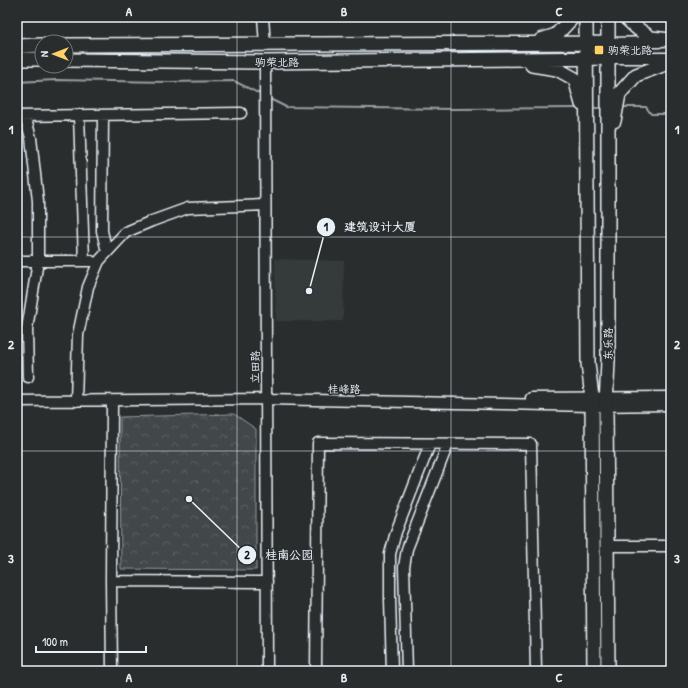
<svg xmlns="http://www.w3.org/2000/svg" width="688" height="688" font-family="'Patrick Hand','LXGW WenKai TC',sans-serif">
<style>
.built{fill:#363a3b}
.park{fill:url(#park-crowns);stroke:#959ca0}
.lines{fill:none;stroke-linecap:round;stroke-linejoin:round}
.stream{stroke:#989fa3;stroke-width:2}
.minor-casing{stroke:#e8f1f8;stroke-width:13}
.major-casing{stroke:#e8f1f8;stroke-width:16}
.minor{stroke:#2a2d2e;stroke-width:10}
.major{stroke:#2a2d2e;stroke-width:13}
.grid{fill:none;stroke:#e8f1f8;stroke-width:1;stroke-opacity:0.55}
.poi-dot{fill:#ffd166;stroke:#2a2d2e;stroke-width:1.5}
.labels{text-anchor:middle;stroke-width:3;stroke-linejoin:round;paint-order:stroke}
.poi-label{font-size:11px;fill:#e8f1f8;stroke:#2a2d2e;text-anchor:start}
.street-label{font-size:11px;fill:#e8f1f8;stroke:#2a2d2e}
.leader{fill:none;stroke:#e8f1f8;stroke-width:1.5}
.callout-dot{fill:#e8f1f8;stroke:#2a2d2e;stroke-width:1.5}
.mark-label{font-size:12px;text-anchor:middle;font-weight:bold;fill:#111}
.callout-label{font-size:12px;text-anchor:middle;font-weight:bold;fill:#e8f1f8;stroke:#2a2d2e;stroke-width:3;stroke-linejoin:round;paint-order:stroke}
.neatline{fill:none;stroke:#e8f1f8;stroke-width:1.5}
.grid-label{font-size:13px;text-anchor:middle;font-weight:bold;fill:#e8f1f8}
</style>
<defs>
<pattern id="park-crowns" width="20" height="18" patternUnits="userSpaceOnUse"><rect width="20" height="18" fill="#424648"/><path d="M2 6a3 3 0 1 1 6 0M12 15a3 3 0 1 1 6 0" fill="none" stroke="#5d6163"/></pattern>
</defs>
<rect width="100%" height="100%" fill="#2a2d2e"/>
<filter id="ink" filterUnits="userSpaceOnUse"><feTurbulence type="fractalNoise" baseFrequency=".025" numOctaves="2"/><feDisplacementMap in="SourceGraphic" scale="8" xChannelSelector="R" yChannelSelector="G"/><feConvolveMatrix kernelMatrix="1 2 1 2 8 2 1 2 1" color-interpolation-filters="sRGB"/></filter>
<g filter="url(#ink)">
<path class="built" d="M275 259 344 261 343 321H276Z"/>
<path class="park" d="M234 414 256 429V570L121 569 120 417Z"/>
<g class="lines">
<path class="stream" d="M17 82 56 80 168 82 234 81 262 95
M268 98 286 107 455 109 579 108
M622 107H646L651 114H671
M592 108H603"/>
<defs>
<path id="minor" d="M263 17 265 45
M608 43 659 42
M608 58H671
M265 62 267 671
M79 115 84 261
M103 115 102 231 107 252
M17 116 241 113
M25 116 31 138 38 201V261L27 329 28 377
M17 261H91
M531 398 671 397
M17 401 267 399 591 406 671 405
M76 401 78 335 88 287 99 261 126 232 152 221 188 208 265 205
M607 546H671
M111 581 267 582
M112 671 111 581 112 401
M316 671 318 443 531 444 536 671
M392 671 390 599V554L396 532 430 444
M407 671 404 567 407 549 448 444"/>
<path id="major" d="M586 17 588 363 592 398 594 671
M625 17 638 29 651 38 671 40
M541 40 556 35 573 17
M66 45 608 43
M17 46 42 45
M17 59H42
M66 60 265 62 608 58
M532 65 557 69 575 79 582 104
M614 121 619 94 636 75 671 62
M608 671 606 406 608 361V17"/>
</defs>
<use href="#minor" class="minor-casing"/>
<use href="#major" class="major-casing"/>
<use href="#minor" class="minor"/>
<use href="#major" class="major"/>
</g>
</g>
<path class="grid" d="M237 17V671M451 17V671M17 237H671M17 451H671"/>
<rect class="poi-dot" x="594" y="45" width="10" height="10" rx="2"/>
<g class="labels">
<g class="poi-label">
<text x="608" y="54">驹荣北路</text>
</g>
<g class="street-label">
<text x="277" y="66">驹荣北路</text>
<text transform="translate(608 344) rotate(-90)" y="4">东乐路</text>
<text transform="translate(255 367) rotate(-90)" y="4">立田路</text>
<text transform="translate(344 389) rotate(1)" y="4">桂峰路</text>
</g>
</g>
<path class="leader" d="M309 291L326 227M189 499L247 555"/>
<g class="callout-dot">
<circle cx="309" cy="291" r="4"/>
<circle cx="189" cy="499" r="4"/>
<circle cx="326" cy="227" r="10"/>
<circle cx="247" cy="555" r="10"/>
</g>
<g class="mark-label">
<text x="326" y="231">1</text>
<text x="247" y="559">2</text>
</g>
<g class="callout-label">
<text x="380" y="231">建筑设计大厦</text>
<text x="289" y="559">桂南公园</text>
</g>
<rect width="688" height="688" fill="none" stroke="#2a2d2e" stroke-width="44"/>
<g transform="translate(54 54) rotate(270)"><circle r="19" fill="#2a2d2e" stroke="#767b7f"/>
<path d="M0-3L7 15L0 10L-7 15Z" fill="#ffd166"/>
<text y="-6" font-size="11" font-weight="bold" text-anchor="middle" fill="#e8f1f8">N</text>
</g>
<path d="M36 646v6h110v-6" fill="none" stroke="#e8f1f8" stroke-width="2"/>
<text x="42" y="646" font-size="12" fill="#e8f1f8" stroke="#2a2d2e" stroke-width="3" paint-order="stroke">100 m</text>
<rect x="22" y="22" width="644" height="644" class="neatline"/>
<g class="grid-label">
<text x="129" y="16">A</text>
<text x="344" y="16">B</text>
<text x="559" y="16">C</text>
<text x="11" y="134">1</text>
<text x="677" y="134">1</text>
<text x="11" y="349">2</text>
<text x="677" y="349">2</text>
<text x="11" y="563">3</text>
<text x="677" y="563">3</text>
<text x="129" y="682">A</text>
<text x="344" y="682">B</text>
<text x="559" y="682">C</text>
</g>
</svg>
